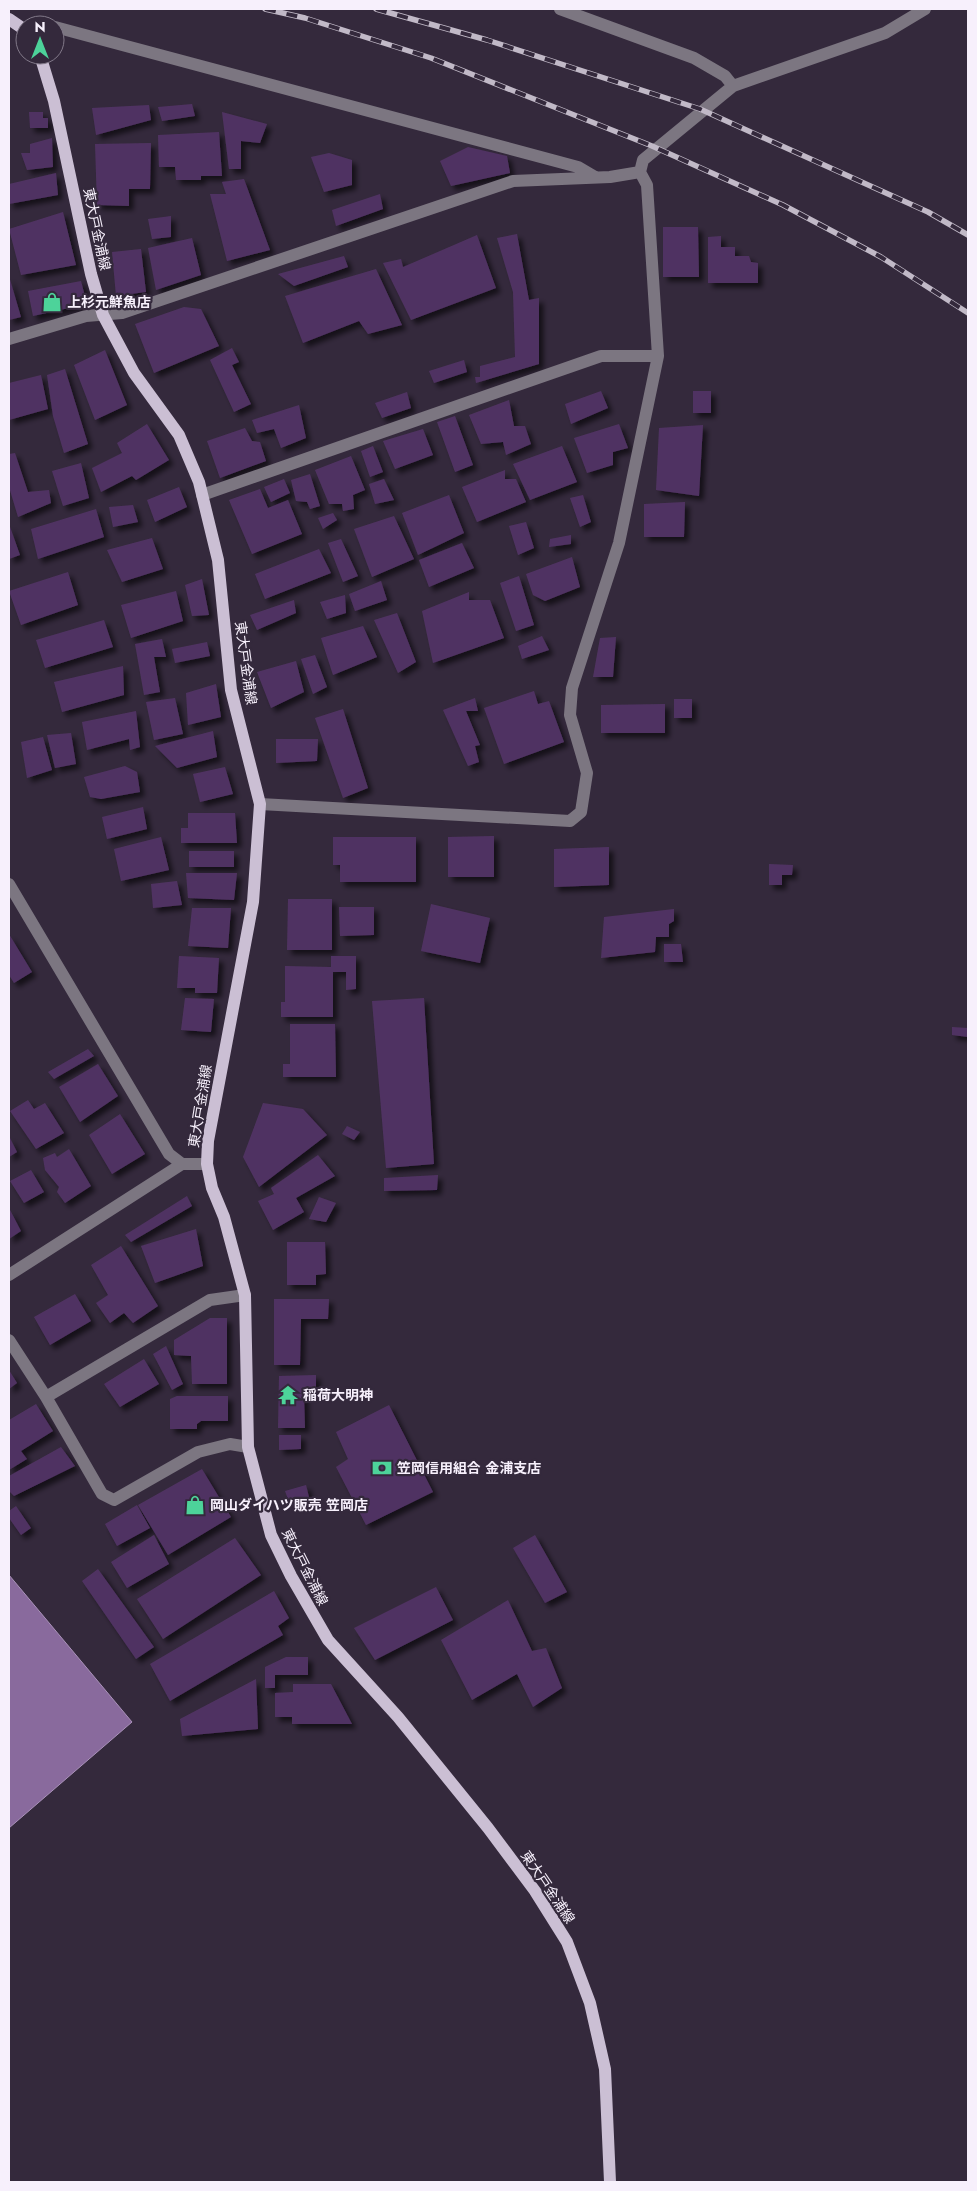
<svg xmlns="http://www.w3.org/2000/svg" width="977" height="2191" font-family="Jost,'Noto Sans JP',sans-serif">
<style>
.water{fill:#896a9d;stroke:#aa92ba}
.building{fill:#503362;filter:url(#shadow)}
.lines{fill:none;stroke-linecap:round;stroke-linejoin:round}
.minor{stroke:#7c7681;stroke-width:12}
.major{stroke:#cbbfd4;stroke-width:12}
.rail-casing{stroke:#c1b9c7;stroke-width:5.5}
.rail{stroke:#34293c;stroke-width:4;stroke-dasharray:11;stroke-linecap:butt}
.labels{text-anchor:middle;stroke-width:4.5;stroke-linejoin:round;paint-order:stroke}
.street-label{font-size:14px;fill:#f7f0fc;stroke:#34293c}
.poi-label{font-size:14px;font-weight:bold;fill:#f7f0fc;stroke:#34293c;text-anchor:start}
</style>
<defs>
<filter id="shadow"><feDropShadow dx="4.5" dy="4.5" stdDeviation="2.5" flood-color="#0009"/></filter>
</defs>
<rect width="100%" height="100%" fill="#34293c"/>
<path class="water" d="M9 1575 132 1722 9 1828Z"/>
<path class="building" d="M192 104 195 116 162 121 158 107Z
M149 105 151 120 96 135 92 108Z
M29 112H43V118H48V128H30Z
M222 112 267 124 260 143 241 141V169H229Z
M219 132 222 176H201V180H176L175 167H159L158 135Z
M52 138 53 167 27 170 21 153H30V144Z
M151 143 150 189H129V206L97 205 95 144Z
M468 147 507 156 510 173 451 186 440 161Z
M329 153 352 160V185L324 192 311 157Z
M56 173 58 195 9 204V184Z
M244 179 270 250 227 261 210 194H226L222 182Z
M380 194 383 209 336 226 332 210Z
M63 212 76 265 21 275 9 229Z
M171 216V237L152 239 148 219Z
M663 227H698L699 277H663Z
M517 234 529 300 539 298V364L476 383 475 377H480V366L515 357 513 292 497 238Z
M477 235 496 288 411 320 383 263 401 259 403 267Z
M721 236V247H735V256H749L751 262 758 263V283H708V237Z
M192 238 201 275 156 290 148 248Z
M141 249 146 292 116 296 112 252Z
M344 256 348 267 294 286 278 274Z
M376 269 402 325 368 334 359 321 303 343 285 296Z
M9 276 21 317 9 320Z
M81 281 87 304 33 316 28 291Z
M184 307 201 309 219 346 154 373 135 324Z
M232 348 239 362 232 365 251 404 234 412 210 360Z
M105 350 127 405 95 420 74 365Z
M464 360 467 372 434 383 429 371Z
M65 369 88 444 64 453 53 416 47 375Z
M41 375 48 409 9 420V383Z
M601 391 608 408 571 424 565 404Z
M693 391H711V413H693Z
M407 392 411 408 382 418 375 403Z
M509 400 514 426H525L531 444 506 455 503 442 481 444 469 415Z
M299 405 306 438 281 448 274 429 257 433 252 420Z
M455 416 473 465 455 472 437 422Z
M147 424 169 460 136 480 132 476 101 492 92 468 122 453 117 443Z
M619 424 628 448 613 452V465L587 473 574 438Z
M703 425 699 496 656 490 659 428Z
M245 428 252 441 260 442 266 461 220 478 207 441Z
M423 429 433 455 395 469 383 441Z
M373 446 383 472 370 477 361 451Z
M562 446 577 482 530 500 513 464Z
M15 453 28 492 49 490 51 503 18 517 9 487V454Z
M351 456 365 490 353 495 354 509 343 511 342 504H329L315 470Z
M81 463 89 498 63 506 52 471Z
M505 470V479H516L526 502 477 522 462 487Z
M310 474 320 506 310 509 307 502 296 501 291 480Z
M284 479 290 493 271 502 264 487Z
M384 479 394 500 375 504 369 484Z
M179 487 187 507 155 522 147 500Z
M260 489 268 508 288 500 302 534 252 554 229 500Z
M449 495 464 533 418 555 402 513Z
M583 495 591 522 580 527 570 498Z
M685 502 684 537H644V504Z
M133 505 138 522 113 527 109 507Z
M96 509 104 537 38 559 31 529Z
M333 513 337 520 323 529 318 518Z
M394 516 414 559 372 577 354 529Z
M526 522 534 548 518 555 509 526Z
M9 524 20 555 9 559Z
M571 535V544L549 547 550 539Z
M152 538 163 569 122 582 107 550Z
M341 539 358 576 343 582 328 543Z
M462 543 474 568 429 587 419 560Z
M319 549 331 573 265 599 255 574Z
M572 557 580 587 545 601 533 595 526 574Z
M68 572 78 605 21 625 9 591Z
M519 576 534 625 516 631 500 583Z
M202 579 209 615 192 616 185 585Z
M381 581 387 600 355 611 349 594Z
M176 591 183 621 131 638 121 605Z
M469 592V600H490L504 638 433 663 422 611Z
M345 595 346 613 327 619 320 602Z
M294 600 296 613 257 630 250 615Z
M397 613 416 662 398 673 374 620Z
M104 620 113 647 45 668 36 640Z
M363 626 377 657 333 675 321 638Z
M542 636 549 650 522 659 518 646Z
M616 637 613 677H593L600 638Z
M162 639 166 657H154L160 692 144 695 135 644Z
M207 642 210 656 175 663 172 649Z
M315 655 327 687 313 694 301 659Z
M296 661 304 692 271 708 257 672Z
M123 666 124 695 62 712 54 682Z
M216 684 221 717 188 725 186 693Z
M534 691 538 704 549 701 564 742 504 764 484 708Z
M175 698 183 734 154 740 146 702Z
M475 698 478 711H466L480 745 475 746 479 762 468 766 443 710Z
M674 699H692V718H674Z
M665 704V733H601V705Z
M343 709 368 788 343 798 315 718Z
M136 711 140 747 130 750 129 739 87 750 82 722Z
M213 731 217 757 177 768 155 746Z
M71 733 76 764 55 768 47 735Z
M43 737 52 770 27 778 21 742Z
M276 739H318L317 761 276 763Z
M125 766 137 772 140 792 101 799 90 797 84 777Z
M225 767 233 794 200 802 193 774Z
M143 807 147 829 107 839 102 817Z
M188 813H235L237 843H181V828H188Z
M494 836V877H448V837Z
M161 837 169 870 121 881 114 849Z
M333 837H416V882H340V865H333Z
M609 847V885L554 887V849Z
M189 851H234V867H189Z
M769 864 793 865 792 875H782V885H769Z
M186 873H237L234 900 188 898Z
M177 881 182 905 153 908 151 884Z
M288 899H332V950H287Z
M431 904 490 918 480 963 421 951Z
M339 907H374V935L340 936Z
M192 908H231L228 948 188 946Z
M674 909V921L669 924V937H656L655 952 601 958 604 917Z
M9 934 32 972 14 983 9 975Z
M664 944H681L683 962H664Z
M179 956 219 958 217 993H195V988H177Z
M331 956H356V989L346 990V972H333V1017H281V1002H285V966L331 967Z
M185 998 214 999 211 1032 181 1030Z
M424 998 434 1164 386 1168 372 1001Z
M290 1024H335L336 1077H283V1064H290Z
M952 1027 968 1028V1037L952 1035Z
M88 1049 94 1056 54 1079 48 1072Z
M98 1064 118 1096 80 1122 59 1087Z
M28 1100 34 1109 45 1103 64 1133 36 1149 10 1111Z
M263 1103 303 1109 327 1135 259 1187 243 1157Z
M120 1114 145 1154 112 1174 89 1135Z
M347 1126 360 1132 354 1140 342 1134Z
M9 1136 17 1152 9 1157Z
M69 1149 91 1186 65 1203 57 1192 59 1187 45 1170 43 1158 55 1153 57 1157Z
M318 1155 335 1176 296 1198 304 1212 273 1230 258 1201 274 1194 271 1188Z
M31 1170 44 1192 24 1203 10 1181Z
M438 1175 437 1190 384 1191V1178Z
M187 1196 192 1206 131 1242 125 1235Z
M319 1197 336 1203 326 1222 309 1219Z
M9 1208 21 1231 9 1239Z
M196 1229 203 1266 155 1283 141 1246Z
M287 1242H325L326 1274 316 1275V1285H287Z
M121 1246 158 1306 133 1323 124 1313 110 1323 96 1303 108 1295 91 1265Z
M75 1294 91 1321 50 1345 34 1317Z
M274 1299H329L328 1319H301L300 1365H274Z
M210 1318H227V1384H192L191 1356 174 1355V1340Z
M166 1346 183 1384 172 1390 153 1354Z
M144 1359 159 1384 120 1407 104 1384Z
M9 1370 17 1383 9 1389Z
M316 1375V1391L304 1394 305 1428H278L279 1376Z
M177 1396H228V1421H201L197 1424V1429H170V1399Z
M36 1404 53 1431 21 1451 27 1459 9 1470V1420Z
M389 1405 433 1492 366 1525 336 1467 348 1459 336 1432Z
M279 1435H301V1449L279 1450Z
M61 1447 75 1466 14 1496 9 1491V1476Z
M202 1469 231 1517 168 1555 138 1505Z
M306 1485 309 1497 289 1502 285 1491Z
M137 1505 150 1528 117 1546 105 1524Z
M16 1506 31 1528 21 1535 9 1518V1511Z
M154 1535 169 1564 127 1588 111 1562Z
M535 1535 567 1592 545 1603 513 1548Z
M235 1538 261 1575 163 1639 137 1599Z
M98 1569 154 1647 136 1659 82 1581Z
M436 1587 453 1620 375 1660 354 1628Z
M274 1591 289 1618 278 1626 283 1635 170 1701 150 1664Z
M508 1600 532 1651 546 1648 562 1688 533 1707 517 1674 472 1700 441 1640Z
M286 1657H308V1675H275V1688H265V1667Z
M256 1679 258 1729 182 1736 180 1719Z
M293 1684H331L352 1724H292V1717H275V1693L293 1692Z"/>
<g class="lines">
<path class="minor" d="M560 9 694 58 725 76 733 86
M55 27 578 167 595 177
M9 339 86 316 122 313 513 181 610 177 640 172
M202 495 601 356H658
M260 804 570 821 581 812 587 773 570 715 572 688 619 543 658 356 647 185 640 172 643 160 733 86 885 33 925 9
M9 884 169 1154 182 1164H207
M9 1275 182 1164
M9 1340 46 1397 102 1494 114 1500 198 1452 230 1444 248 1447
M46 1397 210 1300 245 1295"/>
<path class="major" d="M9 19 25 30
M40 55 54 101 91 274 103 315 134 373 179 435 199 482 218 560 231 690 260 804 253 902 208 1141 207 1164 212 1188 224 1217 245 1295 248 1447 271 1535 291 1576 328 1640 398 1717 488 1828 535 1891 567 1942 590 2003 605 2069 610 2182"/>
<defs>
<path id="rail" d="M265 9 305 18 431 58 652 146 783 205 881 257 968 313
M376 9 487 40 700 109 928 212 968 235"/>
</defs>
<use href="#rail" class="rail-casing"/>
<use href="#rail" class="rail"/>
</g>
<defs>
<symbol id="shop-bare" viewBox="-9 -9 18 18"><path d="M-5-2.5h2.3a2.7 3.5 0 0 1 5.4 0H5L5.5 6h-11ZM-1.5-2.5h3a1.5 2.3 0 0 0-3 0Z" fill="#4dd39a" stroke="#34293c" stroke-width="2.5" paint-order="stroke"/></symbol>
<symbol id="temple-bare" viewBox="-9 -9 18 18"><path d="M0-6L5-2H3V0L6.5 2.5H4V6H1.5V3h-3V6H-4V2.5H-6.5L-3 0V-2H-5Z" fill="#4dd39a" stroke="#34293c" stroke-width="2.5" paint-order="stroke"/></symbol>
<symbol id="bank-bare" viewBox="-9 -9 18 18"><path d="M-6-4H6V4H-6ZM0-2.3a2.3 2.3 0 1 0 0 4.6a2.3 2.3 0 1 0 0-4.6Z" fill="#4dd39a" stroke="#34293c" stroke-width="2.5" paint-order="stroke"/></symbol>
</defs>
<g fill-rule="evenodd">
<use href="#shop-bare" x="38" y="288" width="28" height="28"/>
<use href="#temple-bare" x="274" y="1381" width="28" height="28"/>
<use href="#bank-bare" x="368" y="1454" width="28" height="28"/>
<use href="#shop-bare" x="181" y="1491" width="28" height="28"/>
</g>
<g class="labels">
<g class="street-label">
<text transform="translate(97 229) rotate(78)" y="5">東大戸金浦線</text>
<text transform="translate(246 663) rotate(82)" y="5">東大戸金浦線</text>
<text transform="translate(200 1106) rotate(-81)" y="5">東大戸金浦線</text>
<text transform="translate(305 1567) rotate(63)" y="5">東大戸金浦線</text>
<text transform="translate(548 1887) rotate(56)" y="5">東大戸金浦線</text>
</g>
<g class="poi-label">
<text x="67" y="307">上杉元鮮魚店</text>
<text x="303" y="1400">稲荷大明神</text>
<text x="397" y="1473">笠岡信用組合 金浦支店</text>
<text x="210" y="1510">岡山ダイハツ販売 笠岡店</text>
</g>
</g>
<rect width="977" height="2191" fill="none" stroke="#f7f0fc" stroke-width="20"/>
<g transform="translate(40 40)"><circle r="24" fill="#34293c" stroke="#827989"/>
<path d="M0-4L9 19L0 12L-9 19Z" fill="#4dd39a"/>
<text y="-8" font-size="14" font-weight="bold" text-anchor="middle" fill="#f7f0fc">N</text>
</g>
</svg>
